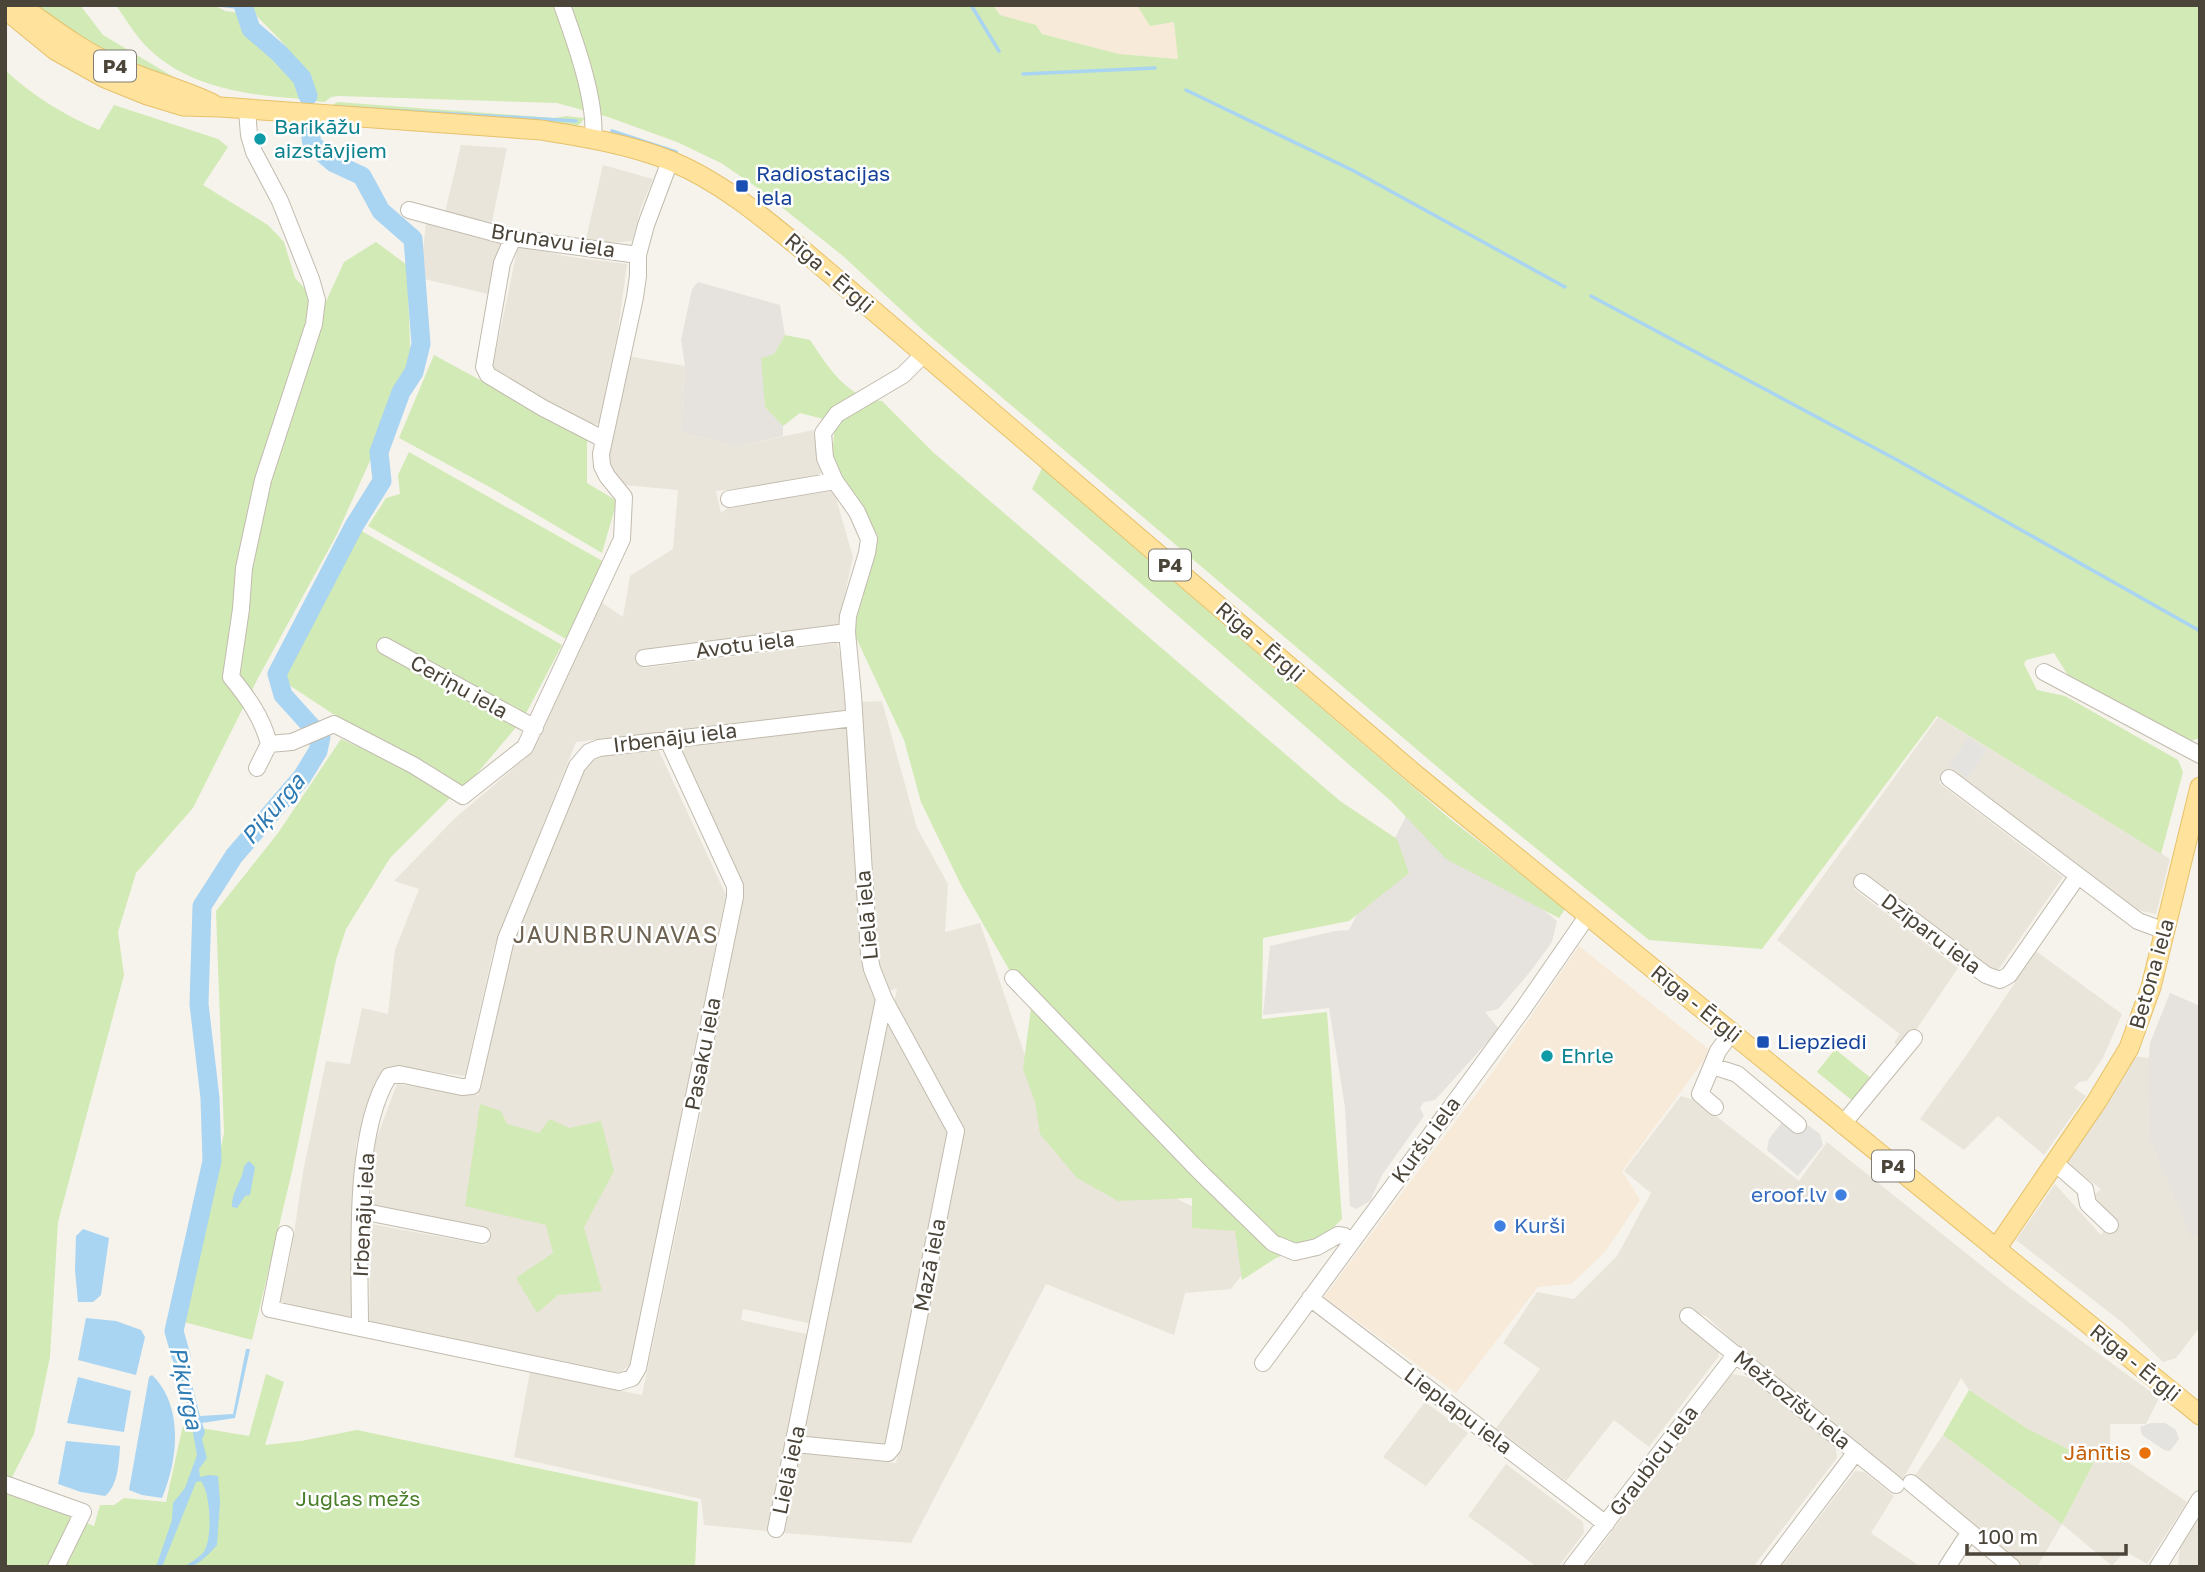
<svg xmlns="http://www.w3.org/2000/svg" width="2205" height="1572" font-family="'Golos Text',sans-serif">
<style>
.residential{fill:#eae5da}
.commercial{fill:#f7ead8}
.industrial{fill:#e6e2dd}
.green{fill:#d2eab5}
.parking{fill:#e5e3e0}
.water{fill:#a9d4f2}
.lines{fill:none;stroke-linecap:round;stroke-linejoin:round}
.stream{stroke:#a9d4f2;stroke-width:3.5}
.river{stroke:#a9d4f2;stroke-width:19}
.minor-casing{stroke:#c2bbae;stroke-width:18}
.major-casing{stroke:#e6c16a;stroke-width:21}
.minor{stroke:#fff;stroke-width:16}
.major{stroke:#ffe39c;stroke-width:19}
.culture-dot{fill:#0f9aa8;stroke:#fff;stroke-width:2.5}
.transit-dot{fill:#1a4fb4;stroke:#fff;stroke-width:2.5}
.shop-dot{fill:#3f7fe0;stroke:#fff;stroke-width:2.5}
.food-dot{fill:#e8710a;stroke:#fff;stroke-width:2.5}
.labels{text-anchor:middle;stroke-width:5;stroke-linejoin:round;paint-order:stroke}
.shield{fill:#fff;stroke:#817c74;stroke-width:2}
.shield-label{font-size:19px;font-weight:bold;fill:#4b4439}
.culture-label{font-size:21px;fill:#0d838f;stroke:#fff;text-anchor:start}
.transit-label{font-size:21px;fill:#164399;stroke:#fff;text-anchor:start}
.street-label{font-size:21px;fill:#4b4439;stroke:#fff}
.shop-label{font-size:21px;fill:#366cbe;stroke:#fff;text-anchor:end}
.food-label{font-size:21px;fill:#c56008;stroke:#fff;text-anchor:end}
.park-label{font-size:21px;fill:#4a7f2a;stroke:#fff}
.water-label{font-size:23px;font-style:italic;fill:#2e7ab2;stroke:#fff}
.neighbourhood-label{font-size:23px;letter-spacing:2px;fill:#6e6250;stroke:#fff}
</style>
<rect width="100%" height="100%" fill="#f6f3ec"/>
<path class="residential" d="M461 145 507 148 492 222 445 212Z
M603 165 653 179 641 208 632 241 600 244 586 239Z
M426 223 503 239 488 294 420 278Z
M518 246 571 257 627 264 618 331 599 423 591 426 492 370Z
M627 356 685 366 681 432 739 446 813 430 823 472 811 480 716 491 721 513 731 505 832 484 853 557 838 626 637 652 644 668 837 643 850 693 846 712 576 742 493 951 465 1076 393 1067 376 1083 356 1144 353 1319 280 1302 291 1254 303 1172 326 1061 350 1064 362 1008 388 1014 395 950 419 889 394 881 454 819 526 758 601 602 623 617 630 576 673 549 678 490 624 485 611 471 608 444 627 375 625 370Z
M882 701 917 828 948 884 945 932 980 923 1053 1138 1226 1223 1258 1254 1231 1289 1185 1293 1174 1335 1046 1284 911 1543 784 1533 799 1453 896 1463 963 1128 894 1003 897 988 889 991 877 957 860 702Z
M1938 717 2170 859 2156 914 2136 910 1950 768 1939 783 2063 877 1996 973 1865 874 1854 889 1958 968 1916 1030 1901 1048 1894 1043 1900 1034 1777 940Z
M847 727 878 1004 812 1324 743 1309 741 1320 811 1335 767 1531 704 1525 701 1499 514 1457 530 1372 642 1395 699 1122 743 888 679 747Z
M658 749 726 895 631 1363 621 1373 369 1322 371 1224 486 1245 491 1230 370 1204 374 1145 397 1084 478 1095 516 935 586 765 599 755Z
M2036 951 2122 1014 2103 1058 2087 1081 2079 1082 2074 1088 2086 1096 2044 1155 1998 1116 1964 1150 1920 1119 1968 1053Z
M887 1019 950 1136 887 1444 881 1446 802 1438Z
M2132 1056 2149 1058 2150 1140 2193 1238 2200 1236V1327L2176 1358 2163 1362 2123 1323 2016 1240 2055 1184 2101 1235 2114 1219 2090 1199 2101 1189 2064 1161Z
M1681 1096 1697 1101 1799 1181 1827 1142 2011 1289 2159 1398 2146 1424H2110V1450L2187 1502 2147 1564 2125 1551 2112 1566 2062 1524 2037 1567H2024L1911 1481 1943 1435 2062 1524 2094 1462 2028 1429 1969 1390 1961 1378 1901 1482 1747 1354 1706 1316 1690 1312 1717 1344 1719 1356 1649 1447 1614 1420 1566 1481 1496 1428 1540 1369 1503 1343 1537 1292 1574 1299 1617 1256 1651 1193 1624 1171Z
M1732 1374 1760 1379 1835 1442 1837 1458 1753 1567H1585Z
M1425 1402 1468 1433 1426 1486 1383 1457Z
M1506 1464 1583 1522 1584 1533 1558 1567H1537L1468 1516Z
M1855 1471 1864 1472 1894 1496 1871 1533 1921 1567H1781Z
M2200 1510V1567H2178L2180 1547Z"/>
<path class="commercial" d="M993 5H1137L1150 26 1174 22 1179 59 1119 54 1042 34 1036 25 1000 15Z
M1579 946 1711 1051 1622 1171 1640 1200 1605 1252 1571 1284 1538 1287 1456 1393 1324 1297 1494 1070Z"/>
<path class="industrial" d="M698 282 780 305 785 335 774 354 762 358 765 407 783 426V436L739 446 681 432 685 366 681 340 692 289Z
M1413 802 1557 921 1552 942 1530 972 1498 1009 1485 1012 1499 1029 1435 1100 1424 1102 1420 1108 1424 1116 1382 1175 1370 1201 1356 1209 1350 1206 1345 1107 1329 1008 1263 1015 1270 946 1335 931 1349 930Z
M2170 993 2200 1006V1236L2192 1238 2150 1140 2148 1069 2150 1043Z"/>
<path class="green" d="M33 5H80L103 35 177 79 134 66 94 47Z
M116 5H214L225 11 240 13 249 31 302 88V99C253 96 195 88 157 56 139 42 128 23 116 5Z
M251 5H993L1000 15 1036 25 1042 34 1119 54 1178 59 1174 22 1150 26 1137 5H2200V738L2187 742 2069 677 2054 653 2026 660 2024 664 2037 690 2065 696 2178 760 2183 772 2161 854 1937 716 1762 949 1649 940 1474 798 925 332 843 256 755 186 721 163 677 142 608 117 557 103 338 96 331 97 325 102 313 101C316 69 270 31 249 8Z
M5 70C33 96 64 115 99 130L114 105 218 139 228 147 203 185 268 225 284 242 295 278 323 308 344 262 376 242 407 265 411 370 336 536 258 678 193 808 136 873 118 932 124 975 58 1222 50 1357 34 1434 6 1489 71 1512 72 1517 47 1567H5Z
M337 102 554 118 566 116 585 118 579 125 573 127 333 105Z
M785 335 810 340C828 367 848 399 882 401L934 453 1340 801 1397 839 1409 873 1349 921 1263 938 1262 1019 1327 1012 1342 1219 1321 1240 1276 1258 1242 1280 1235 1231 1192 1228V1198L1118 1201 1077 1178 1040 1134 1035 1102 1023 1069 1031 1008 962 887 921 802 904 740 852 629 878 536 832 460 835 422 800 413 783 426 765 407 761 358 774 354Z
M434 355 587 438V483L617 501 602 553 495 490 399 438Z
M409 452 606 563 566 639 368 526 386 498 400 494 398 475Z
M1042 468 1449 818 1565 909 1559 918 1446 859 1391 801 1032 489Z
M358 529 562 645 523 719 463 790 333 714 289 685 285 670Z
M341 739 393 762 451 797 390 858 346 929 336 960 293 1167 252 1340 184 1322 224 1133 216 911 278 833Z
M1835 1049 1872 1079 1854 1102 1817 1072Z
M480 1104 501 1111 507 1124 539 1133 550 1119 569 1128 601 1121 614 1171 584 1227 602 1291 558 1295 537 1313 516 1278 553 1253 546 1225 465 1206Z
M266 1374 284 1382 265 1445 301 1441 357 1430 698 1502 695 1567H62L84 1522 94 1526 100 1505H114L124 1498 166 1502 183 1425 249 1436Z
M1969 1390 2028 1429 2094 1462 2062 1524 1943 1435Z"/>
<path class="parking" d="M1968 737 1987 750 1967 778 1949 765Z
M1786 1117H1797L1820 1134 1823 1145 1798 1176 1767 1150 1769 1139Z
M2151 1423H2165L2176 1430 2179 1439 2170 1451 2164 1450 2142 1435 2140 1427Z"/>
<path class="water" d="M249 1161 255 1167 250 1195 245 1196 237 1208 232 1207C231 1191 243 1181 244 1166Z
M83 1229 109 1238 101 1295 93 1302H78L75 1270 76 1236Z
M86 1318 116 1321 141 1330 145 1337 136 1375 78 1360Z
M168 1329 178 1331 200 1416 233 1414 246 1349H250L235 1418 202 1423 205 1432 202 1440 207 1458 199 1469 200 1477 209 1475 218 1476 220 1502 217 1545C208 1555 198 1567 184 1567 190 1563 198 1558 203 1553 213 1541 211 1494 201 1481L196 1482 162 1567H156L172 1520 173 1503 185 1488 197 1455 190 1416Z
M152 1375C184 1406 178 1460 162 1498L142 1495 129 1490 149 1377Z
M78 1377 131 1391 124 1432 67 1423Z
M66 1441 120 1446C119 1462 118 1486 105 1496L81 1492 58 1484Z"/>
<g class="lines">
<path class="stream" d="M220 5 244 8
M971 5 999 51
M1023 74 1155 68
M1186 90 1354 171 1565 287
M336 107 576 121
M612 131 676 152
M1591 296 1899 461 2200 631"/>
<path class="river" d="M243 5 251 29 279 53 302 78 308 96
M181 1356 174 1331 212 1161 210 1098 199 1004 202 906 234 856 302 777 318 751 321 737 283 695 277 674 354 526 382 481 379 452 401 392 414 372 421 344 413 239 381 211 362 176 334 163 312 144 309 125"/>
<defs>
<path id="minor" d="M562 5C575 41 597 102 593 139
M247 110 249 135 254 152 280 201 311 279 317 300 314 324 263 480 244 568 241 609 231 677C248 698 262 717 269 744L257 768
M409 210 513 238 638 255 646 225 670 161
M513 238 502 263 484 367 488 375 543 408 603 439
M729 499 835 481
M385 646 535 728
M644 658 847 632
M2044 672 2200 755
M670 738 671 747 735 886V897L638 1368 632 1378 619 1382 360 1328C360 1260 352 1134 389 1076L399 1074 462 1087 472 1086 506 939 577 766 589 752 599 748 854 718
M269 744 292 742 334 724 413 765 463 796 525 747 622 539 624 497 607 476 602 466 601 454 635 297 638 276V255
M1949 778 2138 921 2165 931
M1862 882 1986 975 2000 980 2009 975 2077 877
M1013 978 1199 1171 1273 1243 1295 1252 1317 1247 1338 1235 1344 1236 1351 1241
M1712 1066 1737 1074 1798 1125
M1715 1107 1700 1094 1718 1051 1731 1033
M1842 1125 1914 1038
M2055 1163 2085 1189 2088 1204 2110 1225
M361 1211 482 1235
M285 1234 270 1309 360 1328
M1310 1298 1606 1524
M1688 1316 1896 1485
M1263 1363 1523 1009 1588 915
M795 1444 888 1453 893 1447 956 1131 884 999
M1911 1483 2012 1567
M5 1484 83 1512 56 1567
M776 1529 884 999 872 969 869 954 853 695 847 632 848 616 867 553 869 539 857 512 835 481 825 458 823 433 837 414 903 375 924 354
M1572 1567 1736 1354
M1769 1567 1856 1452
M1947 1567 1969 1533
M2158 1567 2200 1499"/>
<path id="major" d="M19 5C50 26 77 48 111 64 144 80 180 88 213 104
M5 9 55 50 105 78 147 95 183 106 220 107 541 130C584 137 629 144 671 161 719 181 759 214 799 247L1417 776 2200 1415
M1996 1249 2097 1101 2129 1048 2151 987 2200 787"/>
</defs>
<use href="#minor" class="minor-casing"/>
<use href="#major" class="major-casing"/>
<use href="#minor" class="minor"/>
<use href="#major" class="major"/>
</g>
<g class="culture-dot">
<circle cx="260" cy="139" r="7"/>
<circle cx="1547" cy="1056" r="7"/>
</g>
<g class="transit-dot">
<rect x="735" y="179" width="14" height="14" rx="3.5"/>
<rect x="1756" y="1035" width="14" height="14" rx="3.5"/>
</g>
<g class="shop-dot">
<circle cx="1841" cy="1195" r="7"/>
<circle cx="1500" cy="1226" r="7"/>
</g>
<circle class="food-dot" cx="2145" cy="1453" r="7"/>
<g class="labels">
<g class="shield">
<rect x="94" y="50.5" width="42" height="31" rx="5"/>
<rect x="1149" y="549.5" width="42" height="31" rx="5"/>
<rect x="1872" y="1150.5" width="42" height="31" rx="5"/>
</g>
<g class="shield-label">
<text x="115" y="73">P4</text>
<text x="1170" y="572">P4</text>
<text x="1893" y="1173">P4</text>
</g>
<g class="culture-label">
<text x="274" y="134">Barikāžu<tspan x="274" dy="24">aizstāvjiem</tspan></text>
<text x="1561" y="1063">Ehrle</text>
</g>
<g class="transit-label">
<text x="756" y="181">Radiostacijas<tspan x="756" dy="24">iela</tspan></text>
<text x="1777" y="1049">Liepziedi</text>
</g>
<g class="street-label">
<text transform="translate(553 241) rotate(9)" y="7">Brunavu iela</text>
<text transform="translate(829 273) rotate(41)" y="7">Rīga - Ērgļi</text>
<text transform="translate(1260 642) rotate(41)" y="7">Rīga - Ērgļi</text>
<text transform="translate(745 645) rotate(-7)" y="7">Avotu iela</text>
<text transform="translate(459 687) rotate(29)" y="7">Ceriņu iela</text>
<text transform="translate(675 738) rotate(-7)" y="7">Irbenāju iela</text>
<text transform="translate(867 915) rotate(-95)" y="7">Lielā iela</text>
<text transform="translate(1931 934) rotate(37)" y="7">Dzīparu iela</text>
<text transform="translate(2152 974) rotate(-74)" y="7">Betona iela</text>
<text transform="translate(1696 1004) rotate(39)" y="7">Rīga - Ērgļi</text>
<text transform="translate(703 1054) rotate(-79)" y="7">Pasaku iela</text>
<text transform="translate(1426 1140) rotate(-54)" y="7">Kuršu iela</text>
<text transform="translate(364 1215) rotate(-87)" y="7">Irbenāju iela</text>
<text transform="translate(930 1265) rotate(-79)" y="7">Mazā iela</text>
<text transform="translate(2135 1363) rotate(39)" y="7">Rīga - Ērgļi</text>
<text transform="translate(1792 1400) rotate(39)" y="7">Mežrozīšu iela</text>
<text transform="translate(1458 1411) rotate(37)" y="7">Lieplapu iela</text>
<text transform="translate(1654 1461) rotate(-53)" y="7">Graubicu iela</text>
<text transform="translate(789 1470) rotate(-78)" y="7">Lielā iela</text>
</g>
<g class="shop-label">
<text x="1827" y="1202">eroof.lv</text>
<text x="1514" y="1233" text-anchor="start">Kurši</text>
</g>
<g class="food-label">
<text x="2131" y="1460">Jānītis</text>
</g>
<g class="park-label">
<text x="358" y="1506">Juglas mežs</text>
</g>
<g class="water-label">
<text transform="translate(273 809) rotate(-50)" y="8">Piķurga</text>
<text transform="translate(186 1388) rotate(78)" y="8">Piķurga</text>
</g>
<g class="neighbourhood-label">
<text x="616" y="943">JAUNBRUNAVAS</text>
</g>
</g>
<rect width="2205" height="1572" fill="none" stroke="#4b4439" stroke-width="14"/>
<path d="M1967 1544v10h159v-10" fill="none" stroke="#4b4439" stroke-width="3.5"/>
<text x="1978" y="1544" font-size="21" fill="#4b4439" stroke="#ffffff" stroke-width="5" paint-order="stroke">100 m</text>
</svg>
